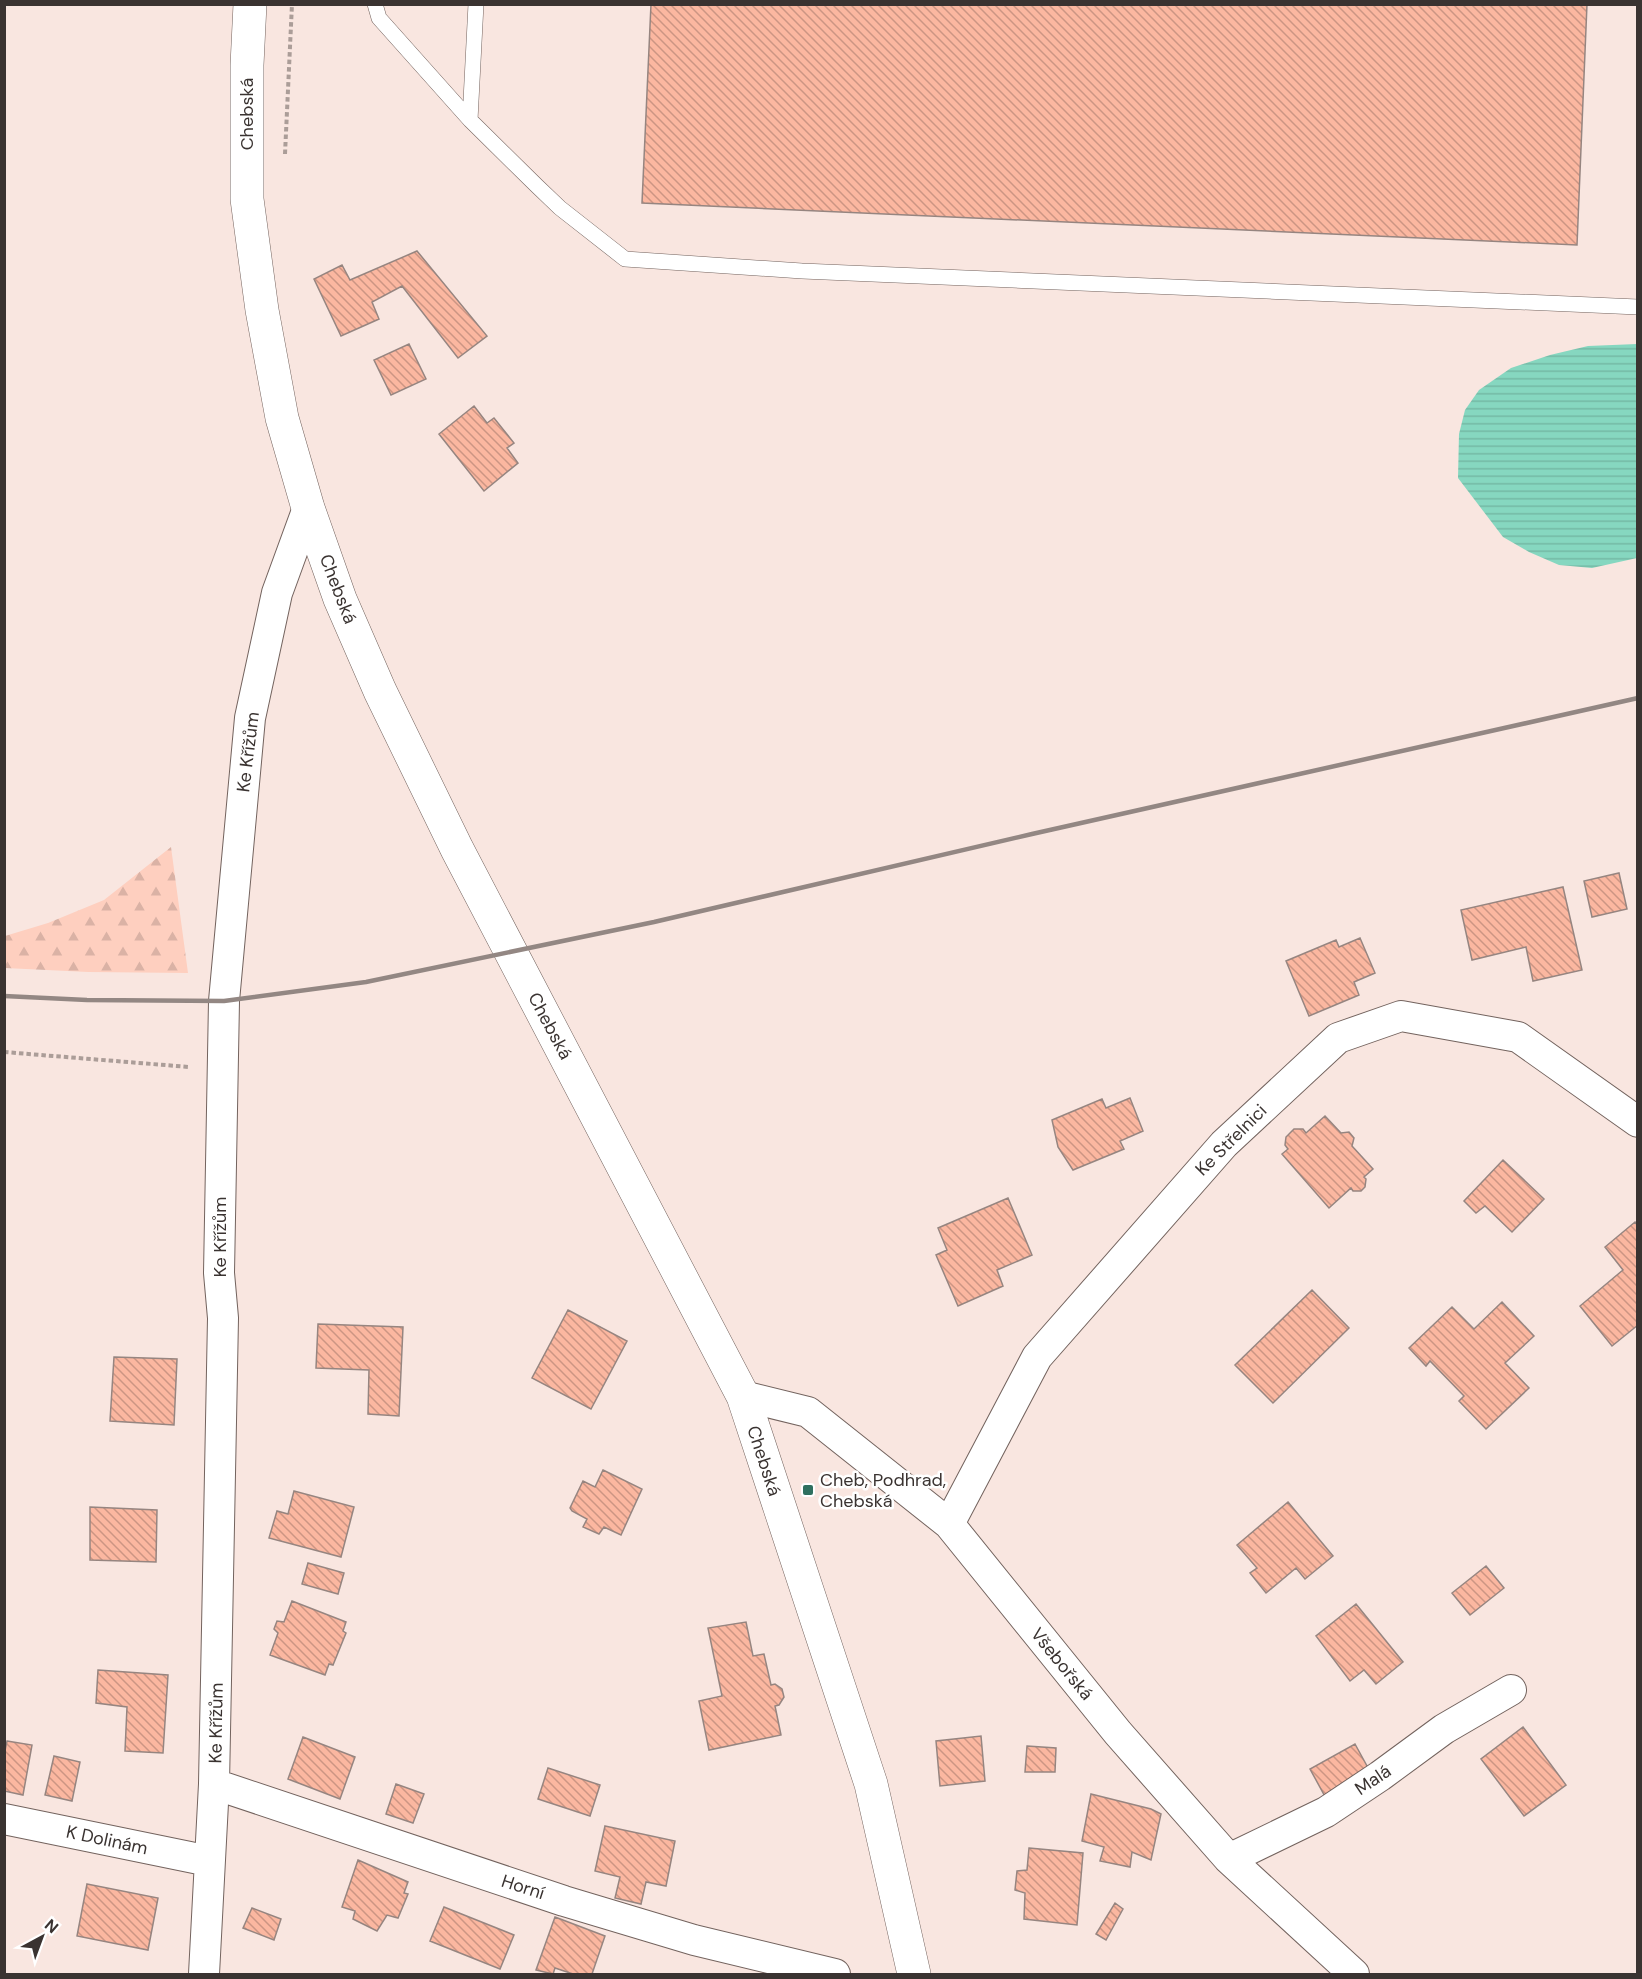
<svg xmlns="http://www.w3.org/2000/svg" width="1642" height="1979" font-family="'DM Sans',sans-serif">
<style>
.forest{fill:url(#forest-firs)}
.water{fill:url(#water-rules)}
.building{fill:url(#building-back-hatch);stroke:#968580;stroke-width:1.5}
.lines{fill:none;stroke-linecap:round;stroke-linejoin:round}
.service-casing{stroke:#73635e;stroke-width:16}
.minor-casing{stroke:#73635e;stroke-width:32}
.tertiary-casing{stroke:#73635e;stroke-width:34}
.path{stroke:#ab9d98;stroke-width:4;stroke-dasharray:4.5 3;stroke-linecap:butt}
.service{stroke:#fff;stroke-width:15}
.minor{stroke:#fff;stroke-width:30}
.tertiary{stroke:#fff;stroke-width:33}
.rail{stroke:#938783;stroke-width:4.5}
.poi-dot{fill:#2f705f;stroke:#fff;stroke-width:2}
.labels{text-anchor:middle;stroke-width:5;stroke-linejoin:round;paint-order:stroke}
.street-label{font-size:18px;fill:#3a3331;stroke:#fff}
.poi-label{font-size:18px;fill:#3a3331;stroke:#fff;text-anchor:start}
</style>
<defs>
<pattern id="forest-firs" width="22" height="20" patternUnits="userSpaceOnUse" patternTransform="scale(1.5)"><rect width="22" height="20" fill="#fecfbf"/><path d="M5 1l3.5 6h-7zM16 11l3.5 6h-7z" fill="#dab2a5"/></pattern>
<pattern id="water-rules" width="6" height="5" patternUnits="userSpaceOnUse" patternTransform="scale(1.5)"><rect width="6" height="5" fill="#86d7c0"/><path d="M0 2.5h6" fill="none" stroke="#74b9a5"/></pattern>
<pattern id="building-back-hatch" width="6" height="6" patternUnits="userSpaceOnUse" patternTransform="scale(1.5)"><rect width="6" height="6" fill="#fbb7a0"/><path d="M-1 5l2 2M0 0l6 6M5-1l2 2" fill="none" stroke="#cc9583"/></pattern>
</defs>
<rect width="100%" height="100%" fill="#f9e6e0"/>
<path class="forest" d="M171 847 188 973 88 972 5 968V936L48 923 104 900Z"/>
<path class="water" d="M1637 344V558L1592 568 1559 565 1529 552 1503 537 1458 478 1459 434 1465 410 1479 390 1511 368 1550 355 1588 346Z"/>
<path class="building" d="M651 4H1587L1577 245 642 203Z
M417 251 487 336 458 358 402 286 372 302 379 319 341 336 314 279 342 265 350 280Z
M409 344 426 379 391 395 374 360Z
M474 406 487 423 494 418 514 443 507 448 518 463 484 491 439 434Z
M1619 873 1627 909 1592 917 1584 881Z
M1563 887 1582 970 1533 981 1526 947 1472 960 1461 910Z
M1360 938 1375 973 1354 982 1359 995 1309 1016 1286 961 1336 940 1339 947Z
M1130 1098 1143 1131 1120 1141 1124 1149 1073 1170 1058 1147 1052 1120 1102 1099 1106 1108Z
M1325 1116 1341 1133 1349 1132 1354 1138 1352 1146 1373 1169 1364 1177 1366 1179 1365 1187 1361 1191H1353L1351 1188 1329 1208 1282 1154 1288 1149 1285 1145 1286 1137 1294 1129H1303L1306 1133Z
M1503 1160 1544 1199 1512 1232 1485 1206 1476 1213 1464 1201Z
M1008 1198 1032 1255 997 1270 1003 1286 958 1306 936 1255 947 1250 938 1228Z
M1635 1222 1638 1226V1325L1612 1346 1580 1306 1623 1270 1605 1247Z
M1312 1290 1349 1328 1273 1403 1235 1365Z
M1502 1302 1534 1336 1505 1363 1529 1388 1486 1429 1459 1401 1464 1396 1430 1361 1426 1366 1409 1348 1452 1307 1474 1329Z
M568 1310 627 1341 591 1409 532 1378Z
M318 1324 403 1327 399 1416 368 1414 369 1370 316 1368Z
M114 1357 177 1359 174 1425 110 1421Z
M603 1470 642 1489 621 1535 604 1527 599 1534 583 1527 587 1519 572 1511 570 1508 583 1481 595 1487Z
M294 1491 354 1507 341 1557 269 1538 277 1511 288 1514Z
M1288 1502 1333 1556 1305 1579 1296 1568 1266 1593 1250 1573 1257 1568 1237 1545Z
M90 1507 157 1510 156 1562 90 1560Z
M308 1563 344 1573 338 1594 302 1584Z
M1486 1566 1504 1588 1470 1615 1452 1593Z
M292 1601 346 1622 343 1631 346 1633 333 1665 329 1664 325 1675 270 1655 278 1633 274 1629 277 1621 284 1622Z
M1356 1604 1403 1662 1376 1684 1364 1670 1350 1681 1316 1636Z
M746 1622 753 1656 764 1654 771 1685 775 1684 782 1689 784 1697 779 1705 775 1706 781 1735 709 1750 699 1701 722 1696 708 1628Z
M98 1670 168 1675 163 1753 125 1751 127 1707 96 1703Z
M1523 1727 1566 1785 1524 1816 1481 1759Z
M981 1736 985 1781 940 1786 936 1741Z
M303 1737 355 1757 340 1799 288 1779Z
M7 1741 32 1745 23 1795 4 1791V1755Z
M1355 1744 1373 1777 1328 1802 1310 1769Z
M1027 1746 1056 1748 1055 1772H1025Z
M54 1756 80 1762 72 1801 45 1795Z
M548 1768 600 1785 590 1816 538 1799Z
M396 1784 424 1794 413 1823 386 1814Z
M1091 1794 1151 1809 1161 1814 1151 1860 1132 1852 1130 1867 1100 1861 1104 1847 1082 1841Z
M605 1826 675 1841 666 1886 646 1882 641 1904 615 1898 620 1877 595 1871Z
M1029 1848 1083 1853 1077 1925 1024 1919 1025 1893 1015 1890 1017 1871 1027 1870Z
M358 1860 408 1882 404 1893 408 1894 398 1918 387 1915 377 1931 353 1919 355 1911 342 1907Z
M87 1884 158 1898 148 1950 77 1936Z
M1115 1903 1123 1909 1106 1940 1096 1934Z
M444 1907 514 1935 500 1969 430 1941Z
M252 1908 281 1919 274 1940 243 1928Z
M555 1917 605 1936 592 1974H573L555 1968 553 1974 536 1970Z"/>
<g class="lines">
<defs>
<path id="service" d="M375 4 379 18 470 120 537 186 560 208 625 259 802 271 1638 307
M470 120 476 4"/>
<path id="minor" d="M743 1396 808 1412 949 1524 1118 1733 1229 1859 1354 1974
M949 1524 1037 1357 1224 1144 1338 1038 1401 1016 1518 1037 1638 1122
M214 1784 564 1901 694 1940 835 1974
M4 1819 209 1861
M1229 1859 1326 1812 1380 1776 1444 1729 1511 1690
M204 1974 214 1784 223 1318 219 1273 224 1001 250 718 277 593 308 508"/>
<path id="tertiary" d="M250 4 247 65V199L262 310 282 418 308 508 340 599 380 691 457 849 743 1396 871 1784 914 1974"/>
</defs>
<use href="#service" class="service-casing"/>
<use href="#minor" class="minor-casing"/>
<use href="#tertiary" class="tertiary-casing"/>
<path class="path" d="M285 154 292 4
M4 1052 189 1067"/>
<use href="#service" class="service"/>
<use href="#minor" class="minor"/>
<use href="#tertiary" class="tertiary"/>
<path class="rail" d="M4 996 87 1000 224 1001 366 982 654 922 1032 834 1638 698"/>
</g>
<rect class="poi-dot" x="802" y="1484" width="12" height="12" rx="3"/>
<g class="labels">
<g class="street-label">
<text transform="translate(247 114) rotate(-90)" y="6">Chebská</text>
<text transform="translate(338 589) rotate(69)" y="6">Chebská</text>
<text transform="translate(248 752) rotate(-83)" y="6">Ke Křížům</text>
<text transform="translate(550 1026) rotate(62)" y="6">Chebská</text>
<text transform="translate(1231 1140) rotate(-45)" y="6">Ke Střelnici</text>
<text transform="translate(220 1237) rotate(-90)" y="6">Ke Křížům</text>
<text transform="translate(764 1461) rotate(72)" y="6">Chebská</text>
<text transform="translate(1062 1664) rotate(51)" y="6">Všebořská</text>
<text transform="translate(216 1723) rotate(-89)" y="6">Ke Křížům</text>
<text transform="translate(1373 1780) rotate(-34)" y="6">Malá</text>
<text transform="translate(107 1840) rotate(12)" y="6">K Dolinám</text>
<text transform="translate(523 1887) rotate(18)" y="6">Horní</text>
</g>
<g class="poi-label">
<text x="820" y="1486">Cheb, Podhrad,<tspan x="820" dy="21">Chebská</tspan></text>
</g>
</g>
<rect width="1642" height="1979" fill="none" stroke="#3a3331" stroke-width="12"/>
<g transform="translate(42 1937) rotate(41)" stroke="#ffffff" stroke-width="4.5" paint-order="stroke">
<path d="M0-4.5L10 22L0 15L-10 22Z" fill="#3a3331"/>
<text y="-9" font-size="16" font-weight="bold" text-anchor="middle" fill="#3a3331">N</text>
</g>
</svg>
